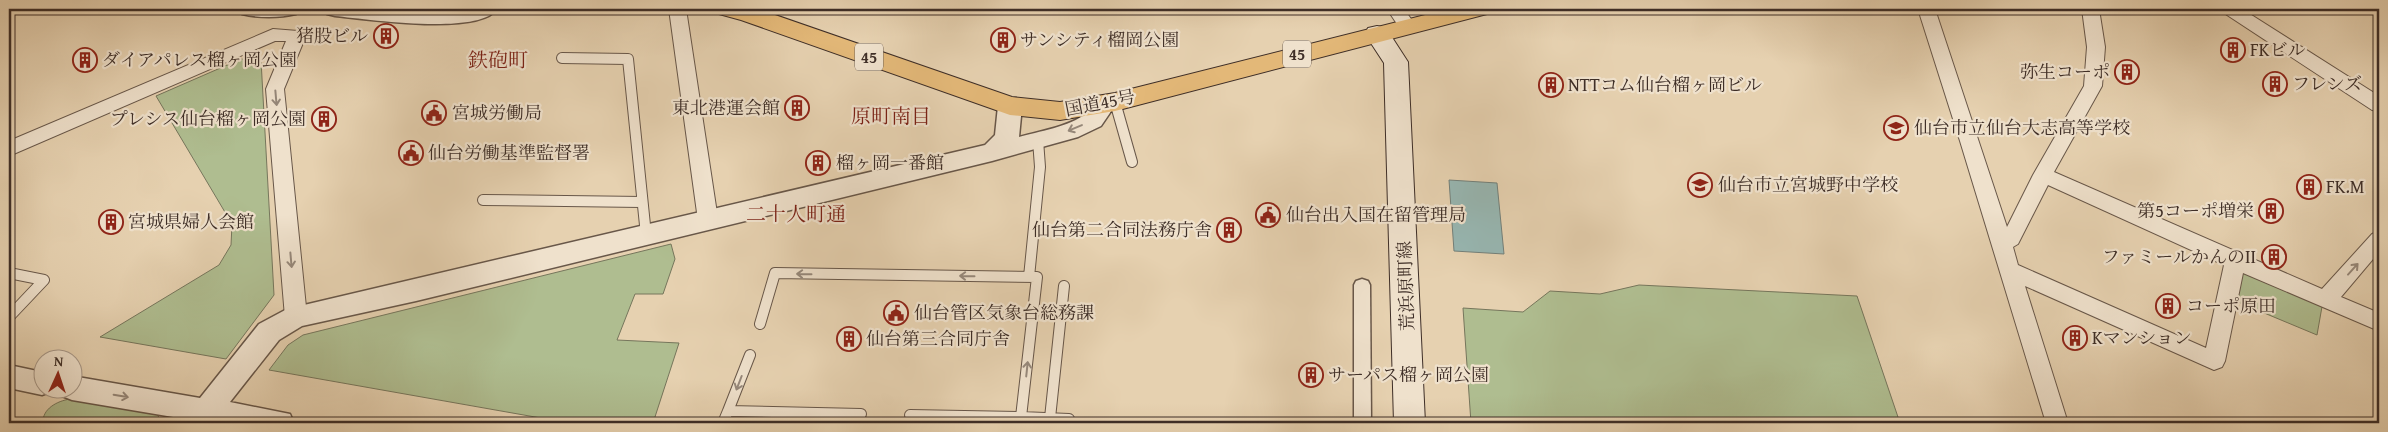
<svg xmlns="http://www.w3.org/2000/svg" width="2388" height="432" font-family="'Gentium Book Plus','Noto Serif JP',serif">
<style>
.green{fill:#afbd90;stroke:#76765c}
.water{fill:#97b6b1;stroke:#73807a}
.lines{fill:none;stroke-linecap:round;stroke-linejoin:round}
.service-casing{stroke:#685749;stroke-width:12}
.pedestrian-casing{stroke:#685749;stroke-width:3}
.minor-casing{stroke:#685749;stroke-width:2}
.tertiary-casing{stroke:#685749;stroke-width:3}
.secondary-casing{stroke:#3e2e27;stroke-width:2}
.trunk-casing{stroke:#3e2e27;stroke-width:2}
.service{stroke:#efe1cc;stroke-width:10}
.pedestrian{fill:#efe1cc;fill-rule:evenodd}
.minor{fill:#efe1cc;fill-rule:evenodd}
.tertiary{fill:#efe1cc;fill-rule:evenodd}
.secondary{fill:#efe1cc;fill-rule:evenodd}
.trunk{fill:#e3b878;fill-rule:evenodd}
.oneway{stroke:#96887a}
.labels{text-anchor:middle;stroke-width:4.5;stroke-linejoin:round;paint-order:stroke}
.shield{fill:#efe1cc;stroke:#736458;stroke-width:1}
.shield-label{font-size:16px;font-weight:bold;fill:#3e2e27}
.poi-label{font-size:18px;fill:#3e2e27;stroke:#efe1cc;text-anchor:start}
.street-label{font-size:18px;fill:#3e2e27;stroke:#efe1cc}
.quarter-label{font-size:20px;fill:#7a1f14;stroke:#efe1cc}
</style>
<rect width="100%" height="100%" fill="#e6d1b0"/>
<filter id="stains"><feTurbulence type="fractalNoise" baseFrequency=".004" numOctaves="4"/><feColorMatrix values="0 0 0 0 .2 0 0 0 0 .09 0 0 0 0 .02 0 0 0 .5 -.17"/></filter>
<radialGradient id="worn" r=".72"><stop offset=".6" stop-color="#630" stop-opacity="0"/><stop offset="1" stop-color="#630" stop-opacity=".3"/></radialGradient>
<path class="green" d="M241 59 261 60 274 295 226 359 100 337 219 265 231 245 232 224 156 96Z
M671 244 675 259 663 294H635L617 340 679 343 653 423H569L269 370 288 345 303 335Z
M2242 269 2323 301 2317 335 2233 300Z
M1639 285 1857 296 1900 423H1471L1463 308 1523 312 1550 291 1600 294Z
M70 399 153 413 158 415 160 423H43C42 409 57 401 70 399Z"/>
<path class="water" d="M1449 180 1497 183 1504 254 1454 251Z"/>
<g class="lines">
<defs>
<path id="service" d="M562 58 628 59 646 235
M1115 102 1132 162
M483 200 642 202
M9 273 44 280 9 317
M1029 277 1040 167 1038 140
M760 324 775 273 1037 277 1021 417 1069 419
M728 411 750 355
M910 415 1021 417 1020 422
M1050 418 1064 286
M723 423 728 411 861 414"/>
<path id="pedestrian" d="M1362 279 1368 281 1370 285 1371 423H1354V285L1356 281Z"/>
<path id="minor" d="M669 9H686L718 220 715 225 708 228 701 225 698 220Z
M1387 9H1404L1416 26 1413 30H1401Z
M1918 9H1935L2007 227 2033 175 2084 86 2087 47 2082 9H2099L2105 47 2102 86 2054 172 2322 289 2372 234 2379 231V252L2341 297 2379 313V331L2243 273 2225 361 2222 367 2214 370 2025 286 2068 423H2046L1960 141ZM2048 185 2224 265 2206 348 2018 265 2013 247 2018 244Z
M2222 9H2242L2379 96V111L2372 110 2224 13Z
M273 29 298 31 305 38 284 89 307 317 304 323 296 326 288 323 285 317 266 89 286 41H275L9 156V141Z"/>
<path id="tertiary" d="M239 9H299L296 14C280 18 258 18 242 14Z
M324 9H497C479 36 365 19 335 16L327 14Z
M1104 96 1112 98 1116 104 1101 126 1078 137 992 161 416 301 302 326 279 340 230 402 290 414 294 423H183L185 419 72 400 62 396 59 390H72V376L200 398 259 324 287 309 985 145 995 135 998 106 1002 100 1010 98 1018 100 1022 106 1019 137C1037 132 1071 126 1085 114 1093 106 1093 99 1104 96Z
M9 365 42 372V390H53L52 391 42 395 9 388Z"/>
<path id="secondary" d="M1377 26 1386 28 1408 62 1425 423H1394L1384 63 1365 34 1368 28Z"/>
<path id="trunk" d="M715 9H758L1012 97 1060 102 1115 93 1449 9H1491L1487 14 1115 111 1060 120 1010 115 741 20 719 14Z"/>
</defs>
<use href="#service" class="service-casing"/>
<use href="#pedestrian" class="pedestrian-casing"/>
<use href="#minor" class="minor-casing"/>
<use href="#tertiary" class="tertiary-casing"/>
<use href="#secondary" class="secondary-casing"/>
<use href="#trunk" class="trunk-casing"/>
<use href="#service" class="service"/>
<use href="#pedestrian" class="pedestrian"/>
<use href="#minor" class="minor"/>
<use href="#tertiary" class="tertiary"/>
<use href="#secondary" class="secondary"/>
<use href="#trunk" class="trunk"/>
</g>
<defs><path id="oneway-shaft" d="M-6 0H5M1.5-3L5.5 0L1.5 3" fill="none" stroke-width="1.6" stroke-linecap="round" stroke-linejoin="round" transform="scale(1.25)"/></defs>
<g class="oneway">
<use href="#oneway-shaft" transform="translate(276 98) rotate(85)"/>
<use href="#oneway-shaft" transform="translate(1075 128) rotate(157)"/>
<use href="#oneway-shaft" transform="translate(291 260) rotate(85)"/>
<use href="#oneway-shaft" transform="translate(2353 269) rotate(-48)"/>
<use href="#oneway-shaft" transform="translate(804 274) rotate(-179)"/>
<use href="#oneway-shaft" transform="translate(967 276) rotate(-179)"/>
<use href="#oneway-shaft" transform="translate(1027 369) rotate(-84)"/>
<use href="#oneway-shaft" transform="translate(739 383) rotate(111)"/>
<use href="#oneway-shaft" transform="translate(121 396) rotate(10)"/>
</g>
<defs>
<symbol id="building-ring" viewBox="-11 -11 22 22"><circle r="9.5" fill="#efe1cc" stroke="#8f2418" stroke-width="1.5"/><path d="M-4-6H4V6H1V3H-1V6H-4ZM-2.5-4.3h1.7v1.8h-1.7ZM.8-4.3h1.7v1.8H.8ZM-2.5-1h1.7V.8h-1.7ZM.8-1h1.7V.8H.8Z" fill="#8f2418"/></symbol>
<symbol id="civic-ring" viewBox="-11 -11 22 22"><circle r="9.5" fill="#efe1cc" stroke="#8f2418" stroke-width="1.5"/><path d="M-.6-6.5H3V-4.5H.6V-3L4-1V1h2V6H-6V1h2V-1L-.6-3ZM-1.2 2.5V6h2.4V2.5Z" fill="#8f2418"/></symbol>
<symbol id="school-ring" viewBox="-11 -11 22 22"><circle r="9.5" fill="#efe1cc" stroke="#8f2418" stroke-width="1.5"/><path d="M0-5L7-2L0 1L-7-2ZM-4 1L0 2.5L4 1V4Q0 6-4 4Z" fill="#8f2418"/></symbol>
</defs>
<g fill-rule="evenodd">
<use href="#building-ring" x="372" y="22" width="28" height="28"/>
<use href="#building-ring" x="989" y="26" width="28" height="28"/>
<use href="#building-ring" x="2219" y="36" width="28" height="28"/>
<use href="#building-ring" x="71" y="46" width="28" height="28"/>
<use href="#building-ring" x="2113" y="58" width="28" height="28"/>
<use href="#building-ring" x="2261" y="70" width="28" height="28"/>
<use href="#building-ring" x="1537" y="71" width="28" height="28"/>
<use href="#building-ring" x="783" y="94" width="28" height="28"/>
<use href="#civic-ring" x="420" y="99" width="28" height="28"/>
<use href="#building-ring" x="310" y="105" width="28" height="28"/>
<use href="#school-ring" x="1882" y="114" width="28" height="28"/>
<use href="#civic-ring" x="397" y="139" width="28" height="28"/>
<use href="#building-ring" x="804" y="149" width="28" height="28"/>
<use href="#school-ring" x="1686" y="171" width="28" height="28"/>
<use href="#building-ring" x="2295" y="173" width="28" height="28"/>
<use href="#building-ring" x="2257" y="197" width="28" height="28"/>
<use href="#civic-ring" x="1254" y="201" width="28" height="28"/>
<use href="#building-ring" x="97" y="208" width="28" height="28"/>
<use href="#building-ring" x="1215" y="216" width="28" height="28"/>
<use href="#building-ring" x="2260" y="243" width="28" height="28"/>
<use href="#building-ring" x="2154" y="292" width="28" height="28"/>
<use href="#civic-ring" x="882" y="299" width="28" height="28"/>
<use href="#building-ring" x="2061" y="324" width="28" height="28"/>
<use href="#building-ring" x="835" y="325" width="28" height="28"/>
<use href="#building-ring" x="1297" y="361" width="28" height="28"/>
</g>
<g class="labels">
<g class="shield">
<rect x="1283" y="40.5" width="28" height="27" rx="4"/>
<rect x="855" y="43.5" width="28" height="27" rx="4"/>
</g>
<g class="shield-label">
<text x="1297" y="60">45</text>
<text x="869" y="63">45</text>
</g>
<g class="poi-label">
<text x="368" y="42" text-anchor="end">猪股ビル</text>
<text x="1020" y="46">サンシティ榴岡公園</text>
<text x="2250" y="56">FKビル</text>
<text x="102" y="66">ダイアパレス榴ヶ岡公園</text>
<text x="2110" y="78" text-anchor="end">弥生コーポ</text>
<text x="2292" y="90">フレンズ</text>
<text x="1568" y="91">NTTコム仙台榴ヶ岡ビル</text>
<text x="780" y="114" text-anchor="end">東北港運会館</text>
<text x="452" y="119">宮城労働局</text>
<text x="306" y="125" text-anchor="end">プレシス仙台榴ヶ岡公園</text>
<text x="1914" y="134">仙台市立仙台大志高等学校</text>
<text x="428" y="159">仙台労働基準監督署</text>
<text x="836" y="169">榴ヶ岡一番館</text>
<text x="1718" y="191">仙台市立宮城野中学校</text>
<text x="2326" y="193">FK.M</text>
<text x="2254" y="217" text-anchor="end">第5コーポ増栄</text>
<text x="1286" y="221">仙台出入国在留管理局</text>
<text x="128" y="228">宮城県婦人会館</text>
<text x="1212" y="236" text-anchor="end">仙台第二合同法務庁舎</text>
<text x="2256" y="263" text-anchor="end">ファミールかんのII</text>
<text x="2186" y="312">コーポ原田</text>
<text x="914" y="319">仙台管区気象台総務課</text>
<text x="2092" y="344">Kマンション</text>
<text x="866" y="345">仙台第三合同庁舎</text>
<text x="1328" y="381">サーパス榴ヶ岡公園</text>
</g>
<g class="street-label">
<text transform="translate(1100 103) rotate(-11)" y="6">国道45号</text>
<text transform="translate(1406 286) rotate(-92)" y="6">荒浜原町線</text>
</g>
<g class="quarter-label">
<text x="498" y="67">鉄砲町</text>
<text x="891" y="123">原町南目</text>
<text x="796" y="221">二十人町通</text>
</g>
</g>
<rect width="2388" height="432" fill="none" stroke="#e6d1b0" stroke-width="30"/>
<rect x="10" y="10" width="2368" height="412" fill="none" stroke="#3e2e27" stroke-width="2.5"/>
<rect x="15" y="15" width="2358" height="402" fill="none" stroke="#3e2e27"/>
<g transform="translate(58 374) rotate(3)"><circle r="24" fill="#efe1cc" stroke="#a8998a"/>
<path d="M0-4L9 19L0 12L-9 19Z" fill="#8f2418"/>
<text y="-8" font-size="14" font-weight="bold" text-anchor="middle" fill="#3e2e27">N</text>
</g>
<rect width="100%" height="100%" filter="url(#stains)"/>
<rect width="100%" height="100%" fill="url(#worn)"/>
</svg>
